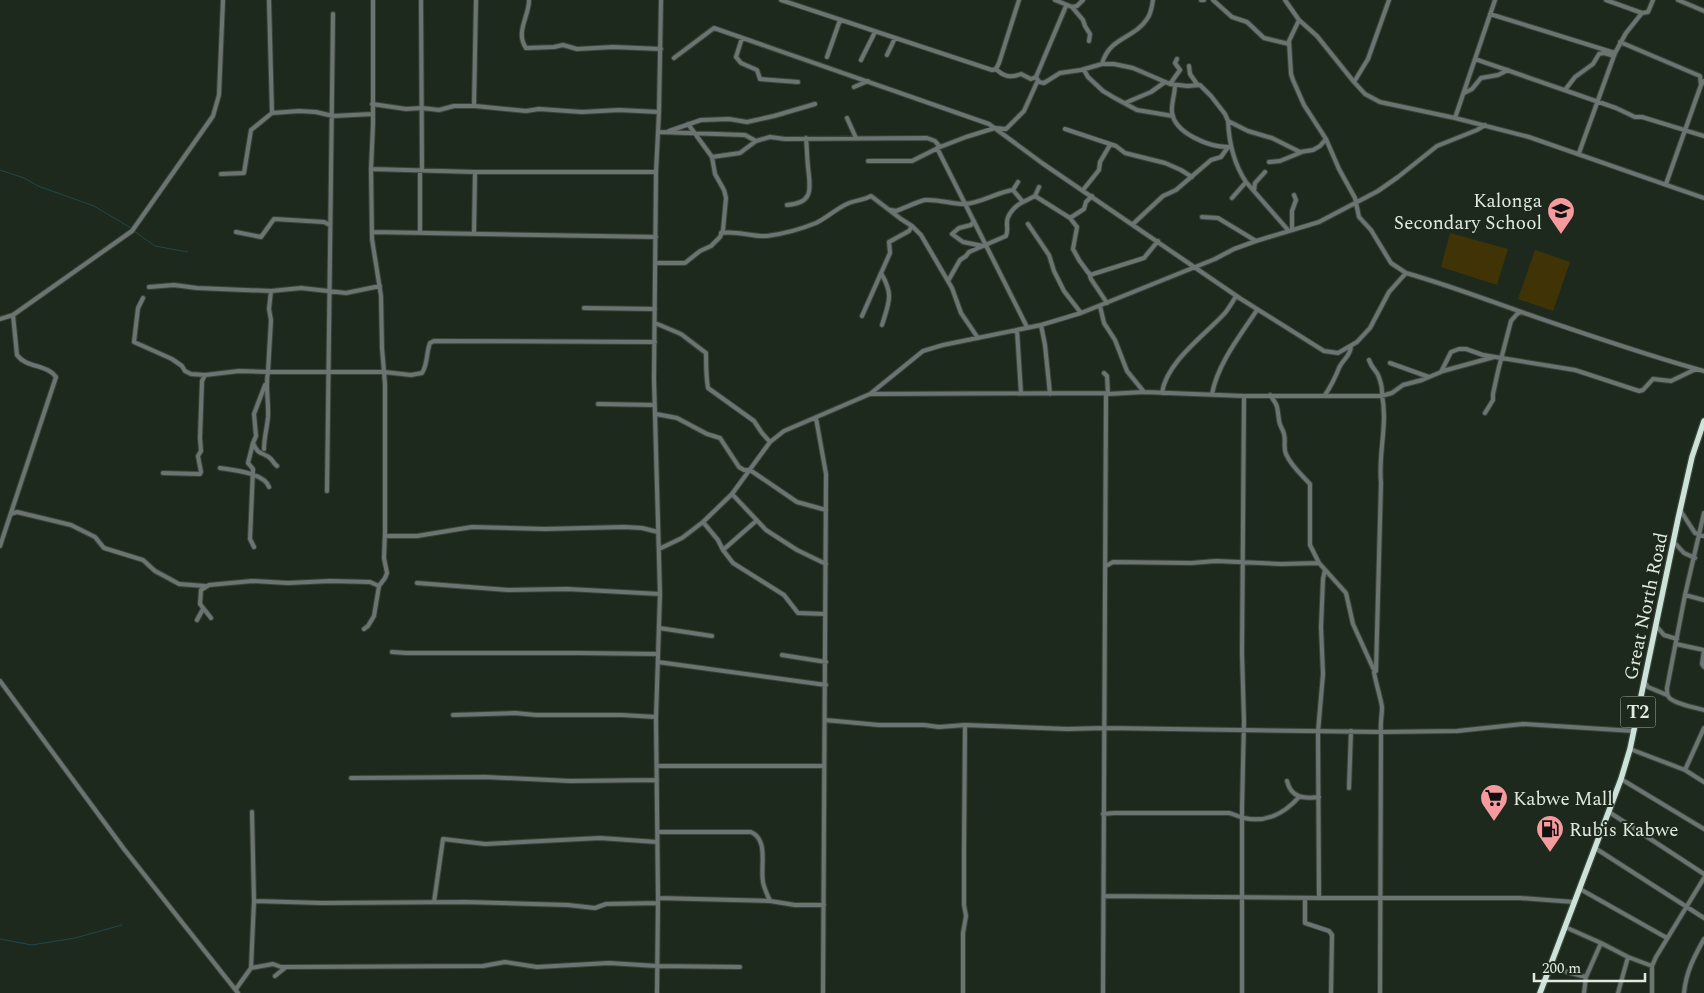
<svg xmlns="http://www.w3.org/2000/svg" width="1704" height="993" font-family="Spectral,serif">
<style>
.grass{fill:#403407}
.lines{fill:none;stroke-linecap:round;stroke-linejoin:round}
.stream{stroke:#204849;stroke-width:1}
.minor-casing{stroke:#394439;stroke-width:6}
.highway-casing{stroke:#394439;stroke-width:8}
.minor{stroke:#6c7471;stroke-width:4}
.highway{stroke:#cde3da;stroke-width:5.5}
.labels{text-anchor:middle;stroke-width:4;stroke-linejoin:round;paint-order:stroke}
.shield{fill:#1e291e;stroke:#a6afa6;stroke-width:1}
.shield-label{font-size:18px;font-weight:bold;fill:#e1e9e1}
.poi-label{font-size:19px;fill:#e1e9e1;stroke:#1e291e;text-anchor:start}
.street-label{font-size:19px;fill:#e1e9e1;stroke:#1e291e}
</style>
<rect width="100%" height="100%" fill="#1e291e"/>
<path class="grass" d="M1450 233 1508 249 1497 285 1441 267Z
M1535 250 1570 262 1553 311 1518 299Z"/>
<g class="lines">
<path class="stream" d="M0 170 24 178 38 186 94 206 131 228
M134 231 155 246 188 252
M0 939 32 945 75 938 122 925"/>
<defs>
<path id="minor" d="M269 0 272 113
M421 0 422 170
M529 0C529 17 515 32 526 48L554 47 563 45 577 49 613 47 661 49
M781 0 992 70 996 69 999 63 1019 0
M1055 0 1072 7 1077 6 1083 0
M1201 0H1204
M1213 0 1232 17 1247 22 1264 38 1289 44
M1285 0 1299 20 1317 36 1354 82 1365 94 1380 102 1455 118 1529 137 1704 198
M1606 0 1642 13 1648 12 1653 0
M1678 0 1704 11
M1072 7 1083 20 1085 26 1090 34 1089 41
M1490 14 1615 53 1579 153
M1299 20 1289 41 1291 74 1293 80 1304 105 1326 139 1339 169 1355 198 1359 217 1371 230 1391 263 1406 273
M742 38 736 57 741 63 757 70 760 79 798 82
M1620 42 1700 76 1701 85
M887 55 895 38
M827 57 840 20
M674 58 714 28 989 124 1042 163 1241 299 1324 351 1338 353 1357 342 1370 328 1389 292 1406 273C1459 288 1510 309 1562 326 1609 342 1656 358 1704 371
M1475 59 1616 108 1635 117H1642L1704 136
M861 60 875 32
M1102 64C1109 37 1134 39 1147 19 1151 14 1152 6 1153 0
M1189 66 1190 74 1197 84
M996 69C1004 77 1011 78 1021 74L1031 79 1036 77
M1084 70 1088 77 1103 91 1113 97 1137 110 1173 116
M1036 77 1039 82 1044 83 1060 73 1081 70 1102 64H1114L1133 68 1170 84 1187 86 1200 85 1211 96 1225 114 1228 121 1248 131 1272 138 1300 152 1313 150 1320 146 1326 139
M1036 77 1066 6
M1354 82 1368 59 1389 0
M1170 84 1180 70 1175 63 1177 59
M1175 85C1175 94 1171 104 1172 112 1174 133 1209 147 1228 147
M854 87 868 81
M1565 90 1575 77 1593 64 1599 54 1604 53 1611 55 1615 53 1626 33 1642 13
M1464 93 1472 89 1481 78 1498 75 1508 70
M1125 103 1151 92 1165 82
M372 104 406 109 422 108 439 110 454 106H475L526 111 539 109 582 112 619 110 659 112
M474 106 476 0
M847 118 856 138
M1455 118 1495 0
M1228 121C1229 143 1234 164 1246 182L1288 230
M1065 129 1116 146 1125 153 1165 163 1181 170 1192 177
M669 131 701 120 729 119 747 122 774 116 815 104
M659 132 745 135 756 141 770 137 785 139 927 138 935 141 940 147
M937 148 1027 327
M712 157 740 153 756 141
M868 161H912L940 147 966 137 995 128 1006 129 1024 111 1038 80
M1269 162 1280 161 1302 152
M371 169 475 172H656
M420 170V233
M221 174 244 173 251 130 272 113 299 111 316 112 333 116 372 114
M1666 184 1701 85 1704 81
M1083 190 1099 170 1100 162 1110 145
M1254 191 1255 183 1265 172
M1035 196 1039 187
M1092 196 1086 202 1084 209 1070 218 1077 227 1073 249 1079 260 1090 275 1144 258 1158 241
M1232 198 1246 182
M1023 202 1035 196 1070 218
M787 205C815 203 810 187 808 167 807 157 807 148 806 138
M891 210 896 211C905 208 916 202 925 200 939 199 951 204 964 204 982 203 997 192 1013 190L1018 182
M1202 217 1218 218 1256 241
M974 221 971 225 959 228 952 234 963 242 983 246
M1028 224 1049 255 1054 271 1064 291 1081 313
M1133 224 1163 196 1176 190 1211 160 1221 157 1228 147 1231 146
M1292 229V211L1296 200 1294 195
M236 232 261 237 274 219 324 222 330 225
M372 232 656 237
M721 233C736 230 752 237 767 236 783 234 801 229 816 223 828 217 837 208 849 203 857 200 864 200 871 196L901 219 912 226 921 235 952 288 961 313 978 338
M474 234 475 172
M656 263H685L700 251 711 246 720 237 723 230 726 198 724 190 715 174 712 157 688 124
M881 273C894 295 889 302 882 325
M1089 273 1091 279 1107 303
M948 281 960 260 966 256 969 252 1006 236C1008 231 1007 230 1007 224 1006 215 1016 205 1023 202L1013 190
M149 287 174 285 197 288 271 291 269 309 271 320 268 372 239 371 205 375 202 381 200 438 201 451 198 456 201 472 200 474 163 473
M271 291 301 288 346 293 380 286
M143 298 138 308 134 342 172 359 182 366 185 371 191 374 205 375
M1100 306 1104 323 1115 340 1127 371 1144 392
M584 308 655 309
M862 316 890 253 889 242 909 231 912 226
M0 319 13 315 132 231 213 116 219 95 223 0
M655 323 681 334 706 353C706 365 706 377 708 388L754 421 762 433 770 442
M1041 325 1045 345 1050 394
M1017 330 1021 393
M1369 360C1371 366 1373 368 1377 373 1379 376 1380 381 1381 384 1382 387 1382 391 1382 395 1388 425 1378 453 1381 483L1376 671
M1390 363 1429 377
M1443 371 1494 357
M1104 373 1107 376 1108 394
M265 385 254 414 256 436 253 443C259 457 263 451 271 459 273 461 274 464 277 466
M1162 393C1166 362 1206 334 1225 313 1229 308 1233 301 1236 296
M870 394 1106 393 1108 394 1144 392 1244 396H1381L1392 393 1403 385 1422 380 1441 372 1451 352 1459 349H1466L1483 355 1575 370 1639 391 1643 390 1653 379 1671 381 1696 369
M1212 394C1218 363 1240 336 1257 310
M1325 395C1331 386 1335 378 1339 368 1342 360 1351 356 1351 346
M598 404 655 405
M1485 413 1493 400V394L1498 371 1511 321 1517 314 1521 312
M656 414 677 418 707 434 720 438 739 467 744 470H750L797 502 826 510
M816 418 826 474 823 993
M253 443 248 463 253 469 250 539 254 547
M264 449C264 438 267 428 268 417 269 402 265 387 268 372H384L411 375 422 373C428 364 426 353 430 343L434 341 655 342
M220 468C234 470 264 473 269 487
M327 491 333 14
M732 494 766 530 797 550 826 564
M1680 510 1695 533 1704 536
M1704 513 1685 595 1667 688C1667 690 1667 694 1668 696 1671 703 1696 708 1704 710
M11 514 17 512 71 525 95 537 104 548 143 560 155 571 170 579 179 584 205 586
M703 522 718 540 723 550 733 563 784 595 798 613 825 614
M385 536H417L472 527 545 529 624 527 642 528 658 532
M1673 541 1684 553 1695 558
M0 546 56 377C47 364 26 368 17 355L13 315
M659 549 682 538 703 522 732 494 770 442 784 431 870 394 923 351 943 345 1041 325 1081 313 1215 259 1234 249 1256 241 1319 222 1378 191 1398 177 1437 146 1477 130 1485 125
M723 550 756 521
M1106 566 1113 562 1191 563 1216 561 1281 564 1319 563
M1325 570 1323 579 1321 627 1323 674 1318 732 1319 898H1520L1574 902
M417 583 508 590 567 589 660 594
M1685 595 1704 600
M211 618 200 604 201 590 209 585 252 581 288 583 330 581 370 582 379 586
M197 620 203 609
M1657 627 1664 635 1677 639
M659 628 712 636
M364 629 368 626 374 616 379 586 385 578 387 573 384 558 385 532V384L382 348 381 296 372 239 371 169 373 124V0
M1676 644 1704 650 1702 664 1704 667
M392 652 406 653H579L658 654
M782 655 826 662
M658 662 826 685
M0 681 124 849 238 993
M1644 681 1648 687 1667 695
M453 715 515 713 536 715H622L656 717
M825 720 879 725H924L939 727 965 725 1067 729 1105 728 1381 732C1380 724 1382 716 1382 707 1380 695 1376 684 1374 672L1376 671 1373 668 1353 624 1346 593 1319 563 1310 545V484C1301 474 1291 466 1286 454 1283 447 1286 441 1284 434 1283 429 1279 425 1279 420 1277 407 1279 407 1270 395
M1630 749 1685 770 1704 782
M657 766H824
M1685 770 1704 728
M351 778 485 777 570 781 657 780
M1621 779 1704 829
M1287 781C1291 798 1304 799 1319 797
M1349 788 1351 731
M1609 812 1704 874
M1103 814 1114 813H1229C1234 814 1239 817 1244 818 1266 823 1285 813 1299 797
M658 832H751C769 840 760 867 763 882 764 888 767 894 770 901
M1595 848 1704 918
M1580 889 1667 938
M1104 896 1319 898
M658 898 770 901 795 905H824
M1305 898V923L1329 931 1332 935 1331 993
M254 901 322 903 465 902 568 905 595 908 606 904 658 903
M434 902 443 839 485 844 600 838 657 842
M1565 927 1601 943
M1552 965 1567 972 1586 977
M251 968 273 964 281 967H285
M275 976 286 967 483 966 505 962 537 967 609 963 657 966 740 967
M236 989 251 968 254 901 252 812
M657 993 658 898 656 717 660 594 654 379 656 172 659 112 661 0
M963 993V933L966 916 964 905V852L965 725
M1103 993 1106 393
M1242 993V808L1244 721 1242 654 1244 396
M1380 993 1381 732 1457 731 1523 724 1634 731
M1584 993 1586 977 1601 943 1628 957 1652 966
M1618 993 1628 957
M1652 993V966L1656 957 1704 878
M1684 993C1686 972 1694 957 1704 939"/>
<path id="highway" d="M1540 993 1621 779 1630 749 1678 519 1692 457 1704 421"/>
</defs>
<use href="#minor" class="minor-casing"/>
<use href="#highway" class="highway-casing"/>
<use href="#minor" class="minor"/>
<use href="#highway" class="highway"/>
</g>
<defs>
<symbol id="school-pin" viewBox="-11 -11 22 30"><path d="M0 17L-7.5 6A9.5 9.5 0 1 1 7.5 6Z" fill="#f59b9e" stroke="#1e291e"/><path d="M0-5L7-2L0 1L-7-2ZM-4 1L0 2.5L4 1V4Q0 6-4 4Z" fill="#111"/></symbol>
<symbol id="supermarket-pin" viewBox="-11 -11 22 30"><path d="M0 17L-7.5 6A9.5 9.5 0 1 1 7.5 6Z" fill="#f59b9e" stroke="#1e291e"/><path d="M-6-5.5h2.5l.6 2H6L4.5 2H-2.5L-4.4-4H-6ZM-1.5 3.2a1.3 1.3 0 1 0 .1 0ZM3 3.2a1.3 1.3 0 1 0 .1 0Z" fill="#111"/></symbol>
<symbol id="fuel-pin" viewBox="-11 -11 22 30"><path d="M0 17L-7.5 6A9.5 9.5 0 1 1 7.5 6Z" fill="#f59b9e" stroke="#1e291e"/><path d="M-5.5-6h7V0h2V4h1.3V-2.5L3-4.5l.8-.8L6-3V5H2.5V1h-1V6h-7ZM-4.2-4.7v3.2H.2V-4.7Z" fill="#111"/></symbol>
</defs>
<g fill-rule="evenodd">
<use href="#school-pin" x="1545" y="195" width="32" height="43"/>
<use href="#supermarket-pin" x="1478" y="782" width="32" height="43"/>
<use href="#fuel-pin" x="1534" y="813" width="32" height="43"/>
</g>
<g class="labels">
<rect class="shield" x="1620.5" y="696.5" width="35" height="31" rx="4"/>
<g class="shield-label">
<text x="1638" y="718">T2</text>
</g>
<g class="poi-label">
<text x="1542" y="207" text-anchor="end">Kalonga<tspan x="1542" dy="22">Secondary School</tspan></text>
<text x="1513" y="805">Kabwe Mall</text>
<text x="1569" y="836">Rubis Kabwe</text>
</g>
<g class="street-label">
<text transform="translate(1645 606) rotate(-78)" y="7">Great North Road</text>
</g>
</g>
<path d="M1534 973v8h111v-8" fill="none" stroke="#e1e9e1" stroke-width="2.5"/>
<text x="1542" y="973" font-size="15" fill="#e1e9e1" stroke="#1e291e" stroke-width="4" paint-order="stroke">200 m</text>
</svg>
